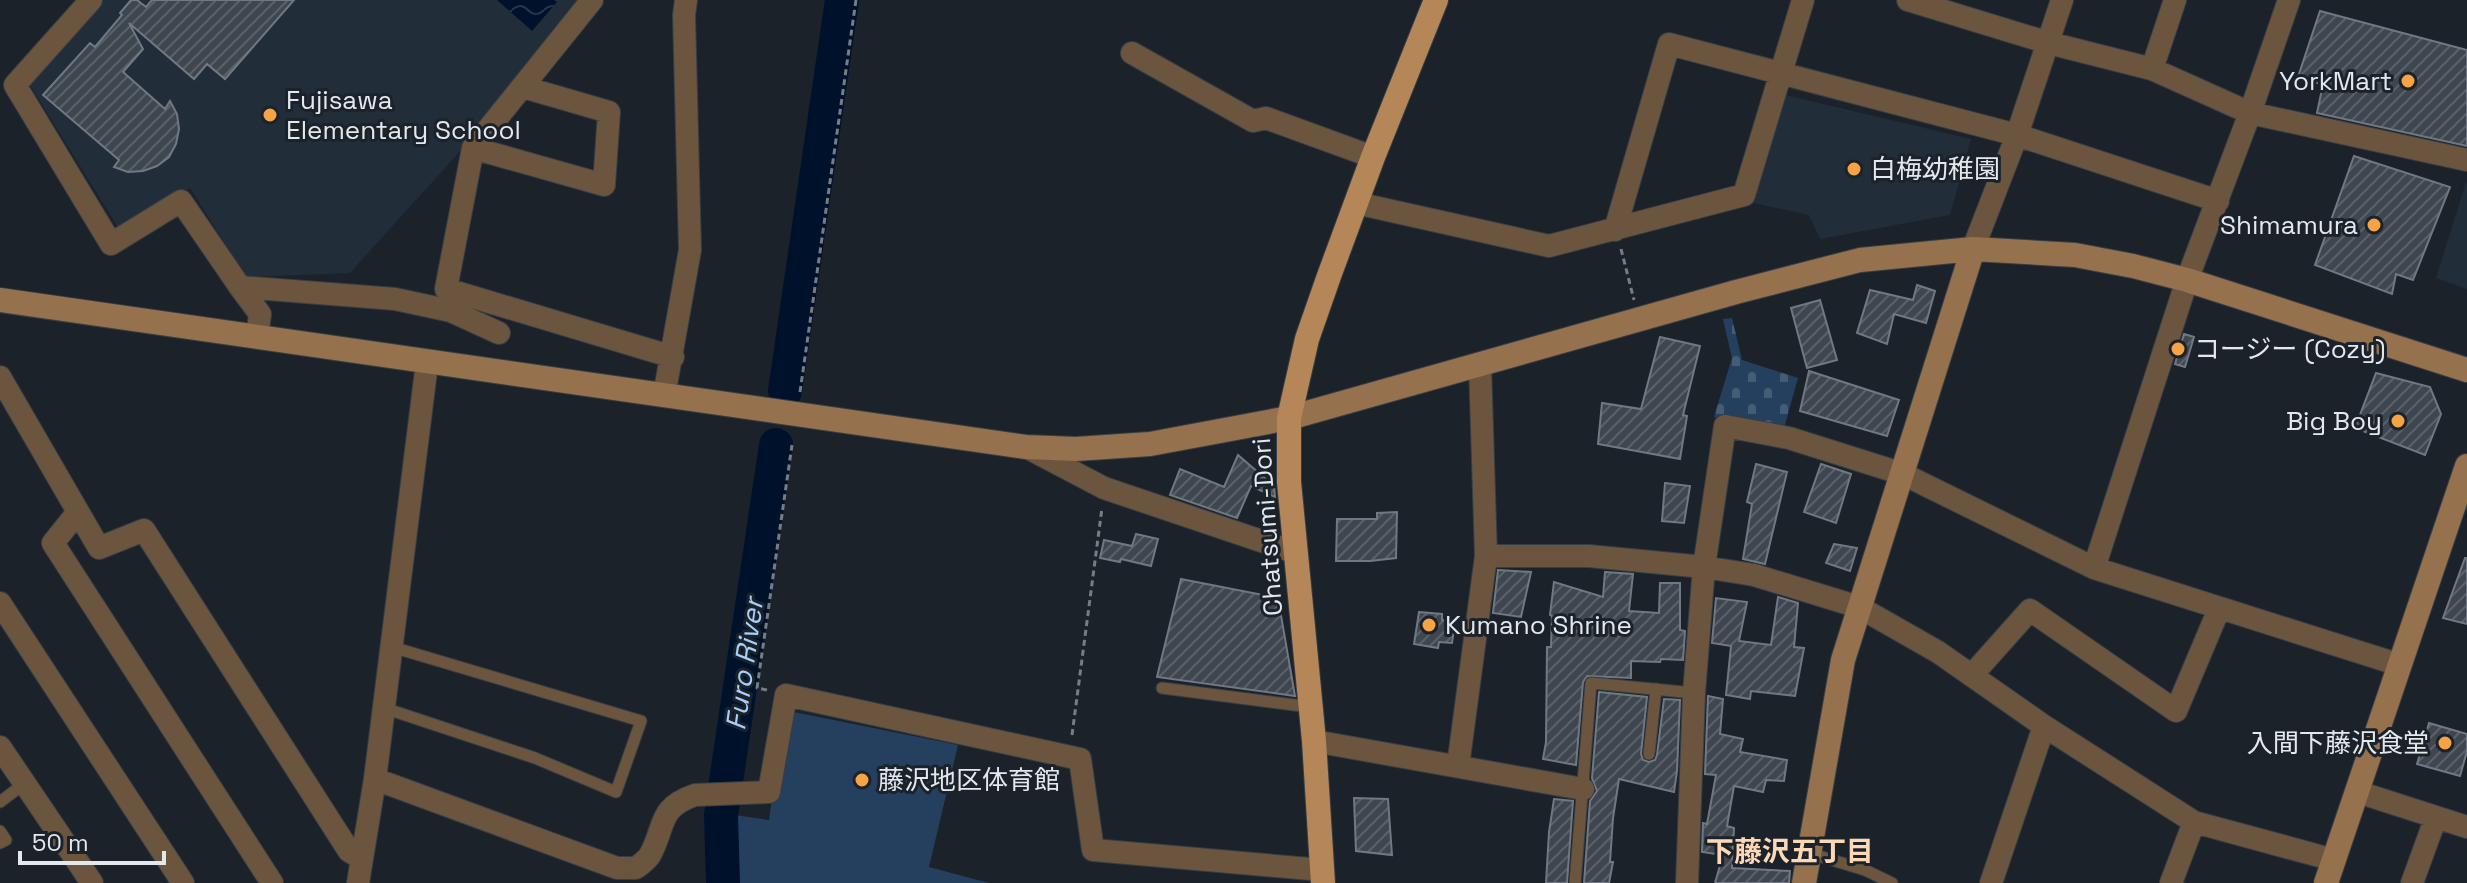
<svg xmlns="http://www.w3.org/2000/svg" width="2467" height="883" font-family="'Space Grotesk','Noto Sans JP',sans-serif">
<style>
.built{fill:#222d3a}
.cemetery{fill:url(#cemetery-stones)}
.park{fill:#25405e}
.water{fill:url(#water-waves)}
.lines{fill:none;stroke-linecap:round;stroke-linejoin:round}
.river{stroke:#00122b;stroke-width:34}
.building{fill:url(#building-hatch);stroke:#707983;stroke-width:2}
.lane-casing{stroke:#373e45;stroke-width:13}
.street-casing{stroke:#373e45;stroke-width:24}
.secondary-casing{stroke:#373e45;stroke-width:26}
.primary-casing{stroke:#373e45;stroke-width:26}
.path{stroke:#777d84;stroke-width:3;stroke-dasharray:6 4;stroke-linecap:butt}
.lane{stroke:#6b553f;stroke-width:11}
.street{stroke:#6b553f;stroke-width:22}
.secondary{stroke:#95714d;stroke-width:24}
.primary{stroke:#b58758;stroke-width:24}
.poi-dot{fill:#f5a345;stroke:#1b222a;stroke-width:3}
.labels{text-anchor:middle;stroke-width:6;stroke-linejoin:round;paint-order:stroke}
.poi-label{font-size:26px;fill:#e3e8ed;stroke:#1b222a;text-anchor:start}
.street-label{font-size:26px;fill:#e3e8ed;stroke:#1b222a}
.water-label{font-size:28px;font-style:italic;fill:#a7cffd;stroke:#1b222a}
.neighbourhood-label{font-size:28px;font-weight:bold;fill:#fcd8b6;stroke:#1b222a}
</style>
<defs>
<pattern id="cemetery-stones" width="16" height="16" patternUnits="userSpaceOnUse" patternTransform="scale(2)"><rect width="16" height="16" fill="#25405e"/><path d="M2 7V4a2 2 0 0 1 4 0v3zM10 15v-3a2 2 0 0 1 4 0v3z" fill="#445c75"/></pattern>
<pattern id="water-waves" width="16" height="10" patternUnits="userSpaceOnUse" patternTransform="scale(2)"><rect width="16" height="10" fill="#00122b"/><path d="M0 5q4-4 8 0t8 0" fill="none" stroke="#25344a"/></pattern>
<pattern id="building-hatch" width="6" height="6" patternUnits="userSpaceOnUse" patternTransform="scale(2)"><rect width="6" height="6" fill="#3e464f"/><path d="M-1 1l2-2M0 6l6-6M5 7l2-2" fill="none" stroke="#5a6169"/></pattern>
</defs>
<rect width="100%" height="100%" fill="#1b222a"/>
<path class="built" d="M101 0H583L464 147 350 273 246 277 190 188 119 229 28 82Z
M1769 91 1971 139 1950 215 1820 239 1809 215 1735 199Z
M2466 182H2467V289L2436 278Z"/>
<path class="cemetery" d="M1732 318 1742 360 1798 378 1784 428 1714 417 1732 358 1723 319Z"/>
<path class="park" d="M784 710 958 745 929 867 989 883H728V814L769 820Z"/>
<path class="water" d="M497 0H554L557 2 532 31Z"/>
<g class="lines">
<path class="river" d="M785 391 842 0
M723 883 721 815 776 445"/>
</g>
<path class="building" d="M131 0H137L146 7 152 0H294L225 79 207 64 194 79 129 23 143 49 123 72 165 109 170 101 177 114 179 129 176 144 169 157 157 166 143 171 128 172 114 167 119 160 43 95 90 43 95 47 122 15 120 13Z
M2320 11 2467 50V146L2317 113 2323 84 2297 80Z
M2354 156 2450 187 2413 280 2396 274 2392 294 2315 265Z
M1917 285 1935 291 1926 323 1894 314 1887 344 1857 333 1870 290 1913 300Z
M1820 300 1837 360 1807 368 1791 308Z
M2184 334 2194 337 2185 367 2175 364Z
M1660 337 1700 346 1683 415 1687 416 1680 459 1598 444 1602 403 1641 409Z
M1809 371 1899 400 1887 436 1800 411Z
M2376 373 2430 387 2441 414 2425 455 2355 428Z
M1238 455 1274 486 1275 497 1251 486 1237 518 1170 495 1180 469 1224 487Z
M1756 464 1787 472 1765 564 1743 559 1752 504 1747 502Z
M1821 464 1851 474 1836 523 1804 512Z
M1665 483 1690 486 1684 523 1662 521Z
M1397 512 1396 558 1370 561H1336L1337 519H1377V513Z
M1136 534 1158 539 1151 566 1121 559 1120 562 1100 558 1104 540 1132 546Z
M1834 544 1857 548 1850 571 1826 563Z
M2465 558H2467V624L2443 618Z
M1498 570 1531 572 1521 617 1493 613Z
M1605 572 1633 574 1629 611 1659 613 1660 583H1680V630L1685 631 1683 660 1661 659 1660 662 1631 661V678L1587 676 1583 682 1576 765 1543 759 1546 742 1547 647H1551L1552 616 1550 615 1554 582 1603 597Z
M1181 579 1278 598 1295 696 1157 677Z
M1778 597 1798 603 1794 647 1804 648 1795 696 1751 691 1750 699 1726 695 1731 646 1712 643 1716 598 1747 602 1739 641 1771 645Z
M1419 612 1442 614V620L1455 623 1452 643 1439 642 1438 648 1414 644Z
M1599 692 1647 697 1641 754 1643 760 1649 762 1655 760 1657 755 1664 699 1680 700 1677 771 1674 792 1619 779 1613 818 1610 862H1613L1609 883H1584L1590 801 1597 791 1592 778Z
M1708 696 1723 699 1720 734 1743 739 1740 752 1787 760 1784 781 1766 780 1763 792 1734 786 1727 826 1734 828 1732 868 1790 871 1789 883H1715L1723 855 1702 852 1703 823 1707 824 1716 775 1705 774Z
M2429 723 2467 734V751L2460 776 2417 764Z
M1354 798 1388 799 1392 855 1356 851Z
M1554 799 1573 801 1567 883H1546L1549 832Z"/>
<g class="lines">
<defs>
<path id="lane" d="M1162 688 1310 707
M384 708 535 758 616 792 641 721 392 647
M1649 754 1656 689
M0 802 25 783
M0 831 6 840 0 843
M1809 853 1865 870 1892 883
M1575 883 1591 683 1694 693"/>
<path id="street" d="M91 0 15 85 111 244 181 201 240 287 395 299 451 311 499 333
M592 0 473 148 446 289 673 357
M1908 0 2049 43 2152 69 2250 113 2467 160
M1132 53 1253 121 1266 118 1373 157
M2152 69 2175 0
M473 148 604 185 609 112 523 87
M1356 203 1549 246 1744 195 1803 0
M1615 230 1669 44 2017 135 2218 201
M1973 249 2017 135 2062 0
M240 287 260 314 257 337
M0 377 99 548 144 530 349 851 362 859
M664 396 690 250 684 15 686 0
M1026 447 1104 488 1294 552
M78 512 53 543 272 883
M1486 556H1589L1704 567 1754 575 1859 607 1938 652 2044 726 2194 822 2334 860
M2094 568 2187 280 2250 113 2289 0
M0 603 183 883
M1972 675 2030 610 2176 711 2219 609
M1314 741 1583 789
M0 747 92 883
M1458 766 1486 556 1480 365
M375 779 617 868H636C641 864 647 860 650 855 666 826 657 808 695 795L769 792 786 695 1080 759 1093 850 1322 870
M2358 792 2467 827
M358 883 375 779 427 363
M1687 883 1694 693 1704 567 1725 426 1789 438 1903 474 2094 568 2400 665
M1991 883 2044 726
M2171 883 2194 822
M2412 883 2436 817"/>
<path id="secondary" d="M0 300 1026 447 1076 449 1150 444 1289 418 1736 292 1860 260 1973 249 2075 255 2133 266 2187 280 2467 370
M1804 883 1843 660 1973 249
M2326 883 2467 466"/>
<path id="primary" d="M1323 883 1314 741 1289 482V418L1307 339 1329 276 1373 157 1436 0"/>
</defs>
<use href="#lane" class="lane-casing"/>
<use href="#street" class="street-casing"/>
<use href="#secondary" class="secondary-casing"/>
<use href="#primary" class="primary-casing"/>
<path class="path" d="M1621 249 1634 300
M800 392 856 0
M767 690 757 688 792 445
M1072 735 1102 508"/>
<use href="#lane" class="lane"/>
<use href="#street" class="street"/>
<use href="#secondary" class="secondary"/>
<use href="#primary" class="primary"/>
</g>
<g class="poi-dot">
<circle cx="2408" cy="81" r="8"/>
<circle cx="270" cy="115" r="8"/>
<circle cx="1854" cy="169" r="8"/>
<circle cx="2374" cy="225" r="8"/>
<circle cx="2178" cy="349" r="8"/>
<circle cx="2398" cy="421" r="8"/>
<circle cx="1429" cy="625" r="8"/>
<circle cx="2445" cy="743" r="8"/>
<circle cx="862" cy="780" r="8"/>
</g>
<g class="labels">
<g class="poi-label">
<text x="2392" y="90" text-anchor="end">YorkMart</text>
<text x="286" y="109">Fujisawa<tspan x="286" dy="30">Elementary School</tspan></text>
<text x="1870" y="178">白梅幼稚園</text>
<text x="2358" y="234" text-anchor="end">Shimamura</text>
<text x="2194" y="358">コージー (Cozy)</text>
<text x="2382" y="430" text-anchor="end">Big Boy</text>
<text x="1445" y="634">Kumano Shrine</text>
<text x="2429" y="752" text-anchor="end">入間下藤沢食堂</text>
<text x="878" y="789">藤沢地区体育館</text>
</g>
<g class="street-label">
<text transform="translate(1267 527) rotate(-94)" y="9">Chatsumi-Dori</text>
</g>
<g class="water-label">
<text transform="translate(744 664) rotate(-82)" y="10">Furo River</text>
</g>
<g class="neighbourhood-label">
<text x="1790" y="861">下藤沢五丁目</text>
</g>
</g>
<path d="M20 851v12h144v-12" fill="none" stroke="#e3e8ed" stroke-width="4"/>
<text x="32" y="851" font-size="24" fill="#e3e8ed" stroke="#1b222a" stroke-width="6" paint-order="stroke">50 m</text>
</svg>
